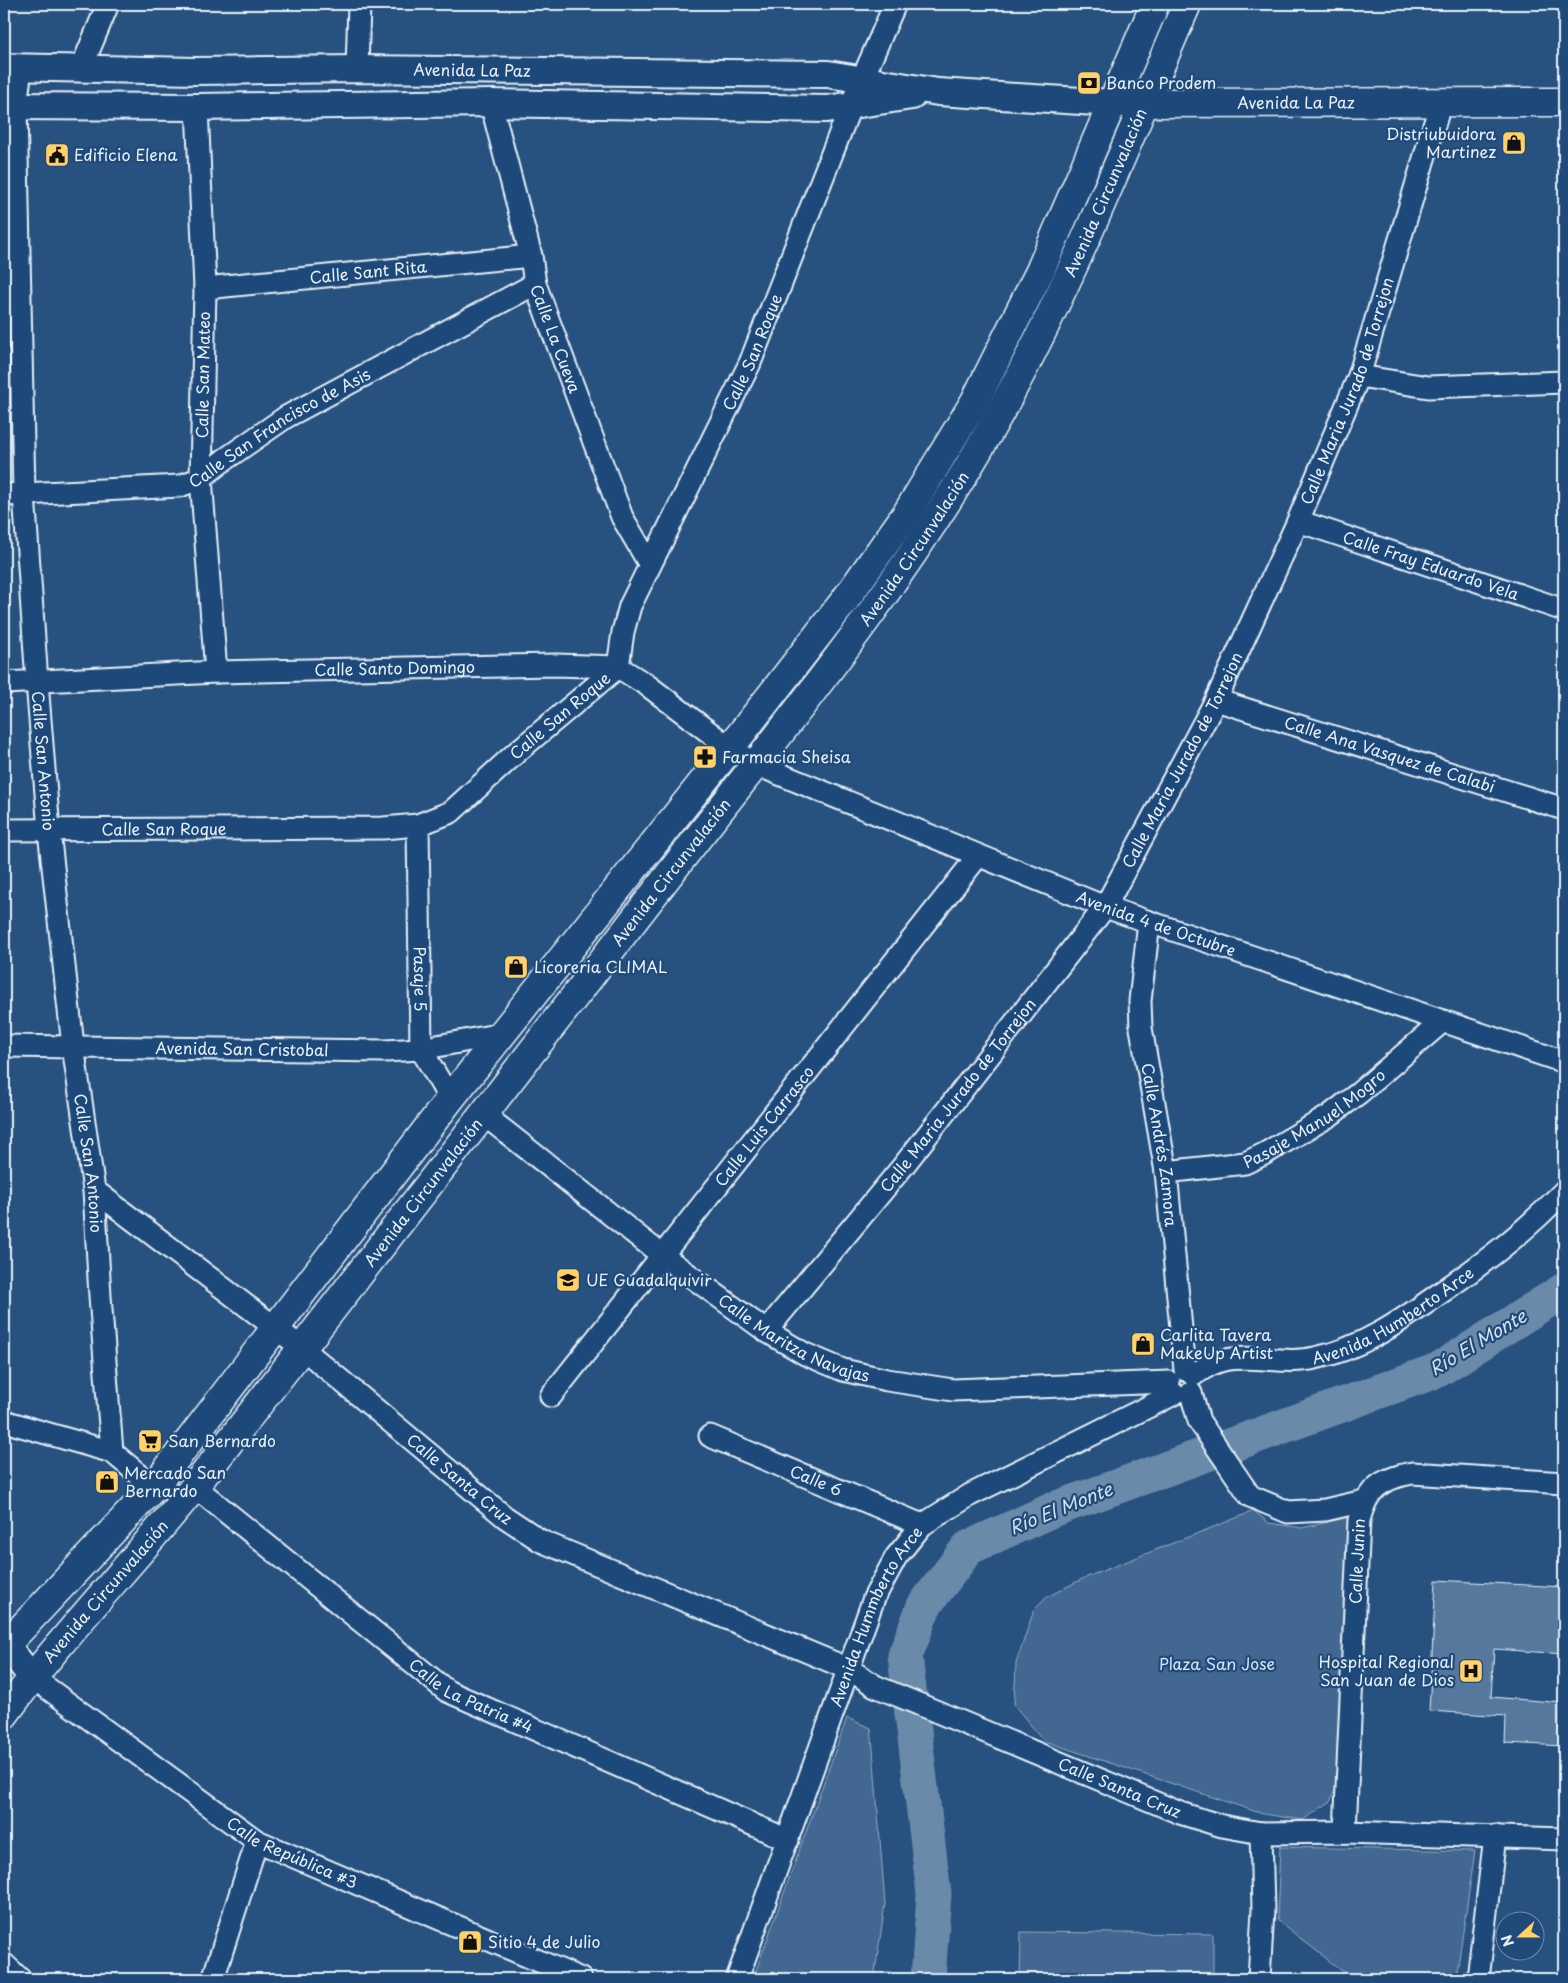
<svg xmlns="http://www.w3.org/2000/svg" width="1568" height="1983" font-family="'Playpen Sans',sans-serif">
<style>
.green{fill:#436891;stroke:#96acc4}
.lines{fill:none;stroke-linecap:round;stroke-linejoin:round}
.river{stroke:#6b8aaa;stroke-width:35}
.building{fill:#57789d;stroke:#e8f1f8}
.minor-casing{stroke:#e8f1f8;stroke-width:25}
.tertiary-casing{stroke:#e8f1f8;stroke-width:30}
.secondary-casing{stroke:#e8f1f8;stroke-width:31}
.trunk-casing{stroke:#e8f1f8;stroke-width:31}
.minor{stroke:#1f4a7a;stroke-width:21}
.tertiary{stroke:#1f4a7a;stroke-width:26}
.secondary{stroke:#1f4a7a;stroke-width:28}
.trunk{stroke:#1f4a7a;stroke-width:28}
.labels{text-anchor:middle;stroke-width:4.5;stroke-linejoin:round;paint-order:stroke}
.street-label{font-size:16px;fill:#e8f1f8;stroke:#1f4a7a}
.poi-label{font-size:16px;fill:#e8f1f8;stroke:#1f4a7a;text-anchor:start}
.park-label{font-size:16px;fill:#d8e3ee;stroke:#1f4a7a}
.water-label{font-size:18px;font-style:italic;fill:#d5e2ec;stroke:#1f4a7a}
</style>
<rect width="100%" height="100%" fill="#27517f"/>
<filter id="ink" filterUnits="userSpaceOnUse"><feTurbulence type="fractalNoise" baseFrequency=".02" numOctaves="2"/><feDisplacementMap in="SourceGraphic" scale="10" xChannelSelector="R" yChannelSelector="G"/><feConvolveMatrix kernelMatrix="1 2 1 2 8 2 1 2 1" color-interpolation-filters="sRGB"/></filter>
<g filter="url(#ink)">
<path class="green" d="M1254 1511 1269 1523 1302 1528 1353 1516 1339 1780 1330 1802 1303 1820 1263 1814 1044 1741 1014 1705 1016 1663 1034 1610 1047 1597 1082 1579Z
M847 1718 871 1728 873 1749 885 1904 874 1979H753Z
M1280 1847 1475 1851 1456 1979H1359L1341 1970 1277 1920Z
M1021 1932 1213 1934V1979H1020Z"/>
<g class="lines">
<path class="river" d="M928 1979 934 1894 905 1656 924 1606 968 1548 1052 1510 1438 1370 1564 1290"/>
</g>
<path class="building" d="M1436 1580 1564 1587V1654L1494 1649 1491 1697 1564 1703V1746L1505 1743 1506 1716 1429 1711Z"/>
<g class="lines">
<defs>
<g id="minor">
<path id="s1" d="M21 68 16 106 24 494 37 682 49 831 73 1046 94 1190 100 1296 112 1452"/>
<path d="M81 69 108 4"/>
<path d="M357 69 359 4"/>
<path id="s2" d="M491 103 531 256 535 284 622 517 650 565"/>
<path d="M197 107 205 288 201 478 216 672"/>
<path id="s3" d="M205 288 531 256"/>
<path d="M1359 376 1428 387 1564 382"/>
<path id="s4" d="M4 495 180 486 201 478 224 460 286 417 535 284"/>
<path id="s5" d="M1298 521 1564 610"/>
<path id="s6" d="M4 683 216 672 556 665 618 667 647 685 730 748 755 764 1105 907 1564 1062"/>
<path id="s7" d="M1216 700 1564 809"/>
<path id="s8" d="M418 825 421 1049 450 1099"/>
<path id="s9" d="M4 830 383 828 418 825 451 812 518 751 618 667 623 632 630 606 750 363 851 105 895 4"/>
<path id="s10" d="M1149 922 1140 1001 1141 1028 1166 1172 1185 1370"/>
<path id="s11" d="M4 1046 385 1051 421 1049 502 1034"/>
<path id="s12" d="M483 1114 663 1256 766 1331 805 1354 843 1370 887 1380 953 1390 1169 1382"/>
<path id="s13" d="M1166 1172 1245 1163 1264 1154 1329 1116 1359 1093 1443 1021"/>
<path id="s14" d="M94 1190 302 1348 505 1517 541 1541 849 1669 875 1686 981 1730 1180 1813 1222 1826 1261 1833 1345 1832 1564 1839"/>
<path id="s15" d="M766 1331 904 1165 1105 907 1216 700 1298 521 1359 376 1441 102"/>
<path id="s16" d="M1193 1375C1203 1369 1213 1362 1224 1360 1254 1354 1285 1365 1315 1358 1361 1349 1401 1321 1439 1294 1486 1261 1524 1233 1564 1191"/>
<path d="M1191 1393 1199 1421 1250 1496 1288 1512 1325 1510 1364 1501"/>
<path id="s17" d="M551 1396 978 856"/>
<path d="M4 1421 112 1452 154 1487"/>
<path id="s18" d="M710 1436 922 1525"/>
<path id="s19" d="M194 1486 447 1691 788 1840"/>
<path id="s20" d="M32 1677 257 1841 581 1979"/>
<path id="s21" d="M1345 1832 1359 1520C1367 1489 1380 1479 1412 1473L1564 1483"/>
<path d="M4 1964 20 1979"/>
<path d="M213 1979 257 1841"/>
<path id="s22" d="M737 1979 874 1598 896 1557 922 1525 970 1495 1174 1394"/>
<path d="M1259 1979 1263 1910 1261 1833"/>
<path d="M1478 1979 1495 1836"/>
</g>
<g id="tertiary">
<path id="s23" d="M4 67 196 71 357 69 828 74 938 92 1112 103"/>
<path d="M4 106 197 107 491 103 827 109 912 96"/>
<path d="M4 1643 32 1677"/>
</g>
<g id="secondary">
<path id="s24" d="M1112 103 1564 102"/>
</g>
<g id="trunk">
<path d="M4 1647 154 1487 450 1099 730 748 845 600 907 513 975 401 1040 271 1155 4"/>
<path id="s25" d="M4 1715C64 1633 136 1560 199 1481 359 1277 516 1071 675 867 789 721 909 577 999 414 1072 283 1127 141 1187 4"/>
</g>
</defs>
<use href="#minor" class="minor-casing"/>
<use href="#tertiary" class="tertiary-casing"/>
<use href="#secondary" class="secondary-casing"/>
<use href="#trunk" class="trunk-casing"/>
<use href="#minor" class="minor"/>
<use href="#tertiary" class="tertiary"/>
<use href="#secondary" class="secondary"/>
<use href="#trunk" class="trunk"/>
</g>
</g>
<defs>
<symbol id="bank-square" viewBox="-11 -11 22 22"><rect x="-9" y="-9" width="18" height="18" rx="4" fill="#ffd166" stroke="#1f4a7a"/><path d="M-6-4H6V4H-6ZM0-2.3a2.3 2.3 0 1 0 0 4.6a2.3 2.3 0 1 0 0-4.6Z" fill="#111"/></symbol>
<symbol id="shop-square" viewBox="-11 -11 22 22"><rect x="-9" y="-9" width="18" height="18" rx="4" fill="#ffd166" stroke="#1f4a7a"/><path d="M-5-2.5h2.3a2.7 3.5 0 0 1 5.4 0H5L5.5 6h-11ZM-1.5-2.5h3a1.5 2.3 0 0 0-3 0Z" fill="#111"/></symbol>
<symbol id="civic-square" viewBox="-11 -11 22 22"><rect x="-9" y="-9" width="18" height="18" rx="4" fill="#ffd166" stroke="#1f4a7a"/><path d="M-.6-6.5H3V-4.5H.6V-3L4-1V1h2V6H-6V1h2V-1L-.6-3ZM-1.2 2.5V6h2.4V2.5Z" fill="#111"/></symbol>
<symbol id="pharmacy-square" viewBox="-11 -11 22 22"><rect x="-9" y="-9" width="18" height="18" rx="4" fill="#ffd166" stroke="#1f4a7a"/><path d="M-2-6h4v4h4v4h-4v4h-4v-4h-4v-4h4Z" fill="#111"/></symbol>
<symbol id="school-square" viewBox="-11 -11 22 22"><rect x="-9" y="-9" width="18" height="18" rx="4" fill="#ffd166" stroke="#1f4a7a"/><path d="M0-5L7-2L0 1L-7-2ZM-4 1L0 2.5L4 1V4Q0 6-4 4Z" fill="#111"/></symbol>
<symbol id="supermarket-square" viewBox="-11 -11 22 22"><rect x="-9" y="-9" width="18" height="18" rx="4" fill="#ffd166" stroke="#1f4a7a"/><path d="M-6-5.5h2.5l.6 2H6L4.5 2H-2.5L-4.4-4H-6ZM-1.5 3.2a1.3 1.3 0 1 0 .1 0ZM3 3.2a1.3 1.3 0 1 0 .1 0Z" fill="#111"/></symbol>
<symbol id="hospital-square" viewBox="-11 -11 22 22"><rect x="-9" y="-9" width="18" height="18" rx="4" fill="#ffd166" stroke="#1f4a7a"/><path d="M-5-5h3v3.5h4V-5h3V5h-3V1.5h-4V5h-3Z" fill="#111"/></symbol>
</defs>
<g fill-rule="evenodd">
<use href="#bank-square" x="1075" y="69" width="28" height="28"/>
<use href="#shop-square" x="1500" y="129" width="28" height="28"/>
<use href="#civic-square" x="43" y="141" width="28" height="28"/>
<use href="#pharmacy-square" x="691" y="743" width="28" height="28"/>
<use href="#shop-square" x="502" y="953" width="28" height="28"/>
<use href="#school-square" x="554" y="1266" width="28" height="28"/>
<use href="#shop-square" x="1129" y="1330" width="28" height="28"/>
<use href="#supermarket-square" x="136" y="1427" width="28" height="28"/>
<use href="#shop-square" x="93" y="1468" width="28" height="28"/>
<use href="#hospital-square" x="1457" y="1657" width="28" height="28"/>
<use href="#shop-square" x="456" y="1928" width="28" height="28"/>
</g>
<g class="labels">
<g class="street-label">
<text dy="6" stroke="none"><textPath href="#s23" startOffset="468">Avenida La Paz</textPath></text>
<text dy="6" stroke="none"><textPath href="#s24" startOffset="184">Avenida La Paz</textPath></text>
<text dy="6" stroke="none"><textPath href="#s25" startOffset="1885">Avenida Circunvalación</textPath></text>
<text dy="6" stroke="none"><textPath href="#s3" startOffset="164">Calle Sant Rita</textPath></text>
<text dy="6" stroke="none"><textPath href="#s2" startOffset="245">Calle La Cueva</textPath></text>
<text dy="6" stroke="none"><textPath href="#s9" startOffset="1015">Calle San Roque</textPath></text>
<text transform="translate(203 375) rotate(-89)" y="6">Calle San Mateo</text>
<text dy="6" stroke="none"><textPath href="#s15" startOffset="1114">Calle Maria Jurado de Torrejon</textPath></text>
<text dy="6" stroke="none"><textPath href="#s4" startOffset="292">Calle San Francisco de Asis</textPath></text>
<text dy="6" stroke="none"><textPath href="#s25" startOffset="1480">Avenida Circunvalación</textPath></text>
<text dy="6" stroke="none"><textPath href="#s5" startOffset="140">Calle Fray Eduardo Vela</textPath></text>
<text dy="6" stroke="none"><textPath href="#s6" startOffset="391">Calle Santo Domingo</textPath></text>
<text dy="6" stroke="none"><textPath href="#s9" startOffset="595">Calle San Roque</textPath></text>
<text dy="6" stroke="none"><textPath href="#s7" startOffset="182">Calle Ana Vasquez de Calabi</textPath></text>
<text dy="6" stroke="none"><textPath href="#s15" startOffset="709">Calle Maria Jurado de Torrejon</textPath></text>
<text dy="6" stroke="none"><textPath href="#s1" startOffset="694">Calle San Antonio</textPath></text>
<text dy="6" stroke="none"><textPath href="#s9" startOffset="160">Calle San Roque</textPath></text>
<text dy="6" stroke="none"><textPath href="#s25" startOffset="1075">Avenida Circunvalación</textPath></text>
<text dy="6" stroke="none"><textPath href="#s6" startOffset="1214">Avenida 4 de Octubre</textPath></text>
<text dy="6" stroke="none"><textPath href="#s8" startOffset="154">Pasaje 5</textPath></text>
<text dy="6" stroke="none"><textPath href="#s11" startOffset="238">Avenida San Cristobal</textPath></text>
<text dy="6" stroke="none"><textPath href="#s15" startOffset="304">Calle Maria Jurado de Torrejon</textPath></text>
<text dy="6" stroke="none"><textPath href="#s13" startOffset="162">Pasaje Manuel Mogro</textPath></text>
<text dy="6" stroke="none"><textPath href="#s17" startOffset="344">Calle Luis Carrasco</textPath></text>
<text dy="6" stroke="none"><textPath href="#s10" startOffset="225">Calle Andrés Zamora</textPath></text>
<text dy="6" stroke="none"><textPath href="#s1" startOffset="1099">Calle San Antonio</textPath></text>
<text dy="6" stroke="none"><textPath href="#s25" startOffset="670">Avenida Circunvalación</textPath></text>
<text dy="6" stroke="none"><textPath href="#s16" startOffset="215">Avenida Humberto Arce</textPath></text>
<text dy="6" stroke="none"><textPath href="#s12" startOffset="385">Calle Maritza Navajas</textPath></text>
<text dy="6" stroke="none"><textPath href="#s14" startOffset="466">Calle Santa Cruz</textPath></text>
<text dy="6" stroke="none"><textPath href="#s18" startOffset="115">Calle 6</textPath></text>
<text dy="6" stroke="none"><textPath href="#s21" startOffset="271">Calle Junin</textPath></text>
<text dy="6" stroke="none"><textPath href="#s25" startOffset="160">Avenida Circunvalación</textPath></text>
<text dy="6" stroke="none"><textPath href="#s22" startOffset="389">Avenida Hummberto Arce</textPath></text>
<text dy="6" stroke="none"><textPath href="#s19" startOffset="349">Calle La Patria #4</textPath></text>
<text dy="6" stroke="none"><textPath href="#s14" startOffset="1198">Calle Santa Cruz</textPath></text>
<text dy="6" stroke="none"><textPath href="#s20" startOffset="315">Calle República #3</textPath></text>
</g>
<g class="poi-label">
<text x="1106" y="89">Banco Prodem</text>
<text x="1496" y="140" text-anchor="end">Distriubuidora<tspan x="1496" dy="18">Martinez</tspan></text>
<text x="74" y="161">Edificio Elena</text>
<text x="722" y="763">Farmacia Sheisa</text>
<text x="534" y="973">Licoreria CLIMAL</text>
<text x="586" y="1286">UE Guadalquivir</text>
<text x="1160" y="1341">Carlita Tavera<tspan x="1160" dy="18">MakeUp Artist</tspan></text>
<text x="168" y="1447">San Bernardo</text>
<text x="124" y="1479">Mercado San<tspan x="124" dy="18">Bernardo</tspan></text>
<text x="1454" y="1668" text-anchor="end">Hospital Regional<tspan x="1454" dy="18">San Juan de Dios</tspan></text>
<text x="488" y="1948">Sitio 4 de Julio</text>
</g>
<g class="park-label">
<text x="1217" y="1670">Plaza San Jose</text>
</g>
<g class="water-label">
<text transform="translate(1478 1343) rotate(-31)" y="6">Río El Monte</text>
<text transform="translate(1061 1509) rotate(-22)" y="6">Río El Monte</text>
</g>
</g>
<rect width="1568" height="1983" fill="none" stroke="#1f4a7a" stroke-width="20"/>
<rect x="10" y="10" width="1548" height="1963" fill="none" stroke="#e8f1f8" stroke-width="2" filter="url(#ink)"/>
<g transform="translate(1520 1936) rotate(249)"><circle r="24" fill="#1f4a7a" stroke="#6f8dac"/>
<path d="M0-4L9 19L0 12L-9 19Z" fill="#ffd166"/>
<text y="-8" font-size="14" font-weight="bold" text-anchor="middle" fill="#e8f1f8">N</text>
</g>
</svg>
